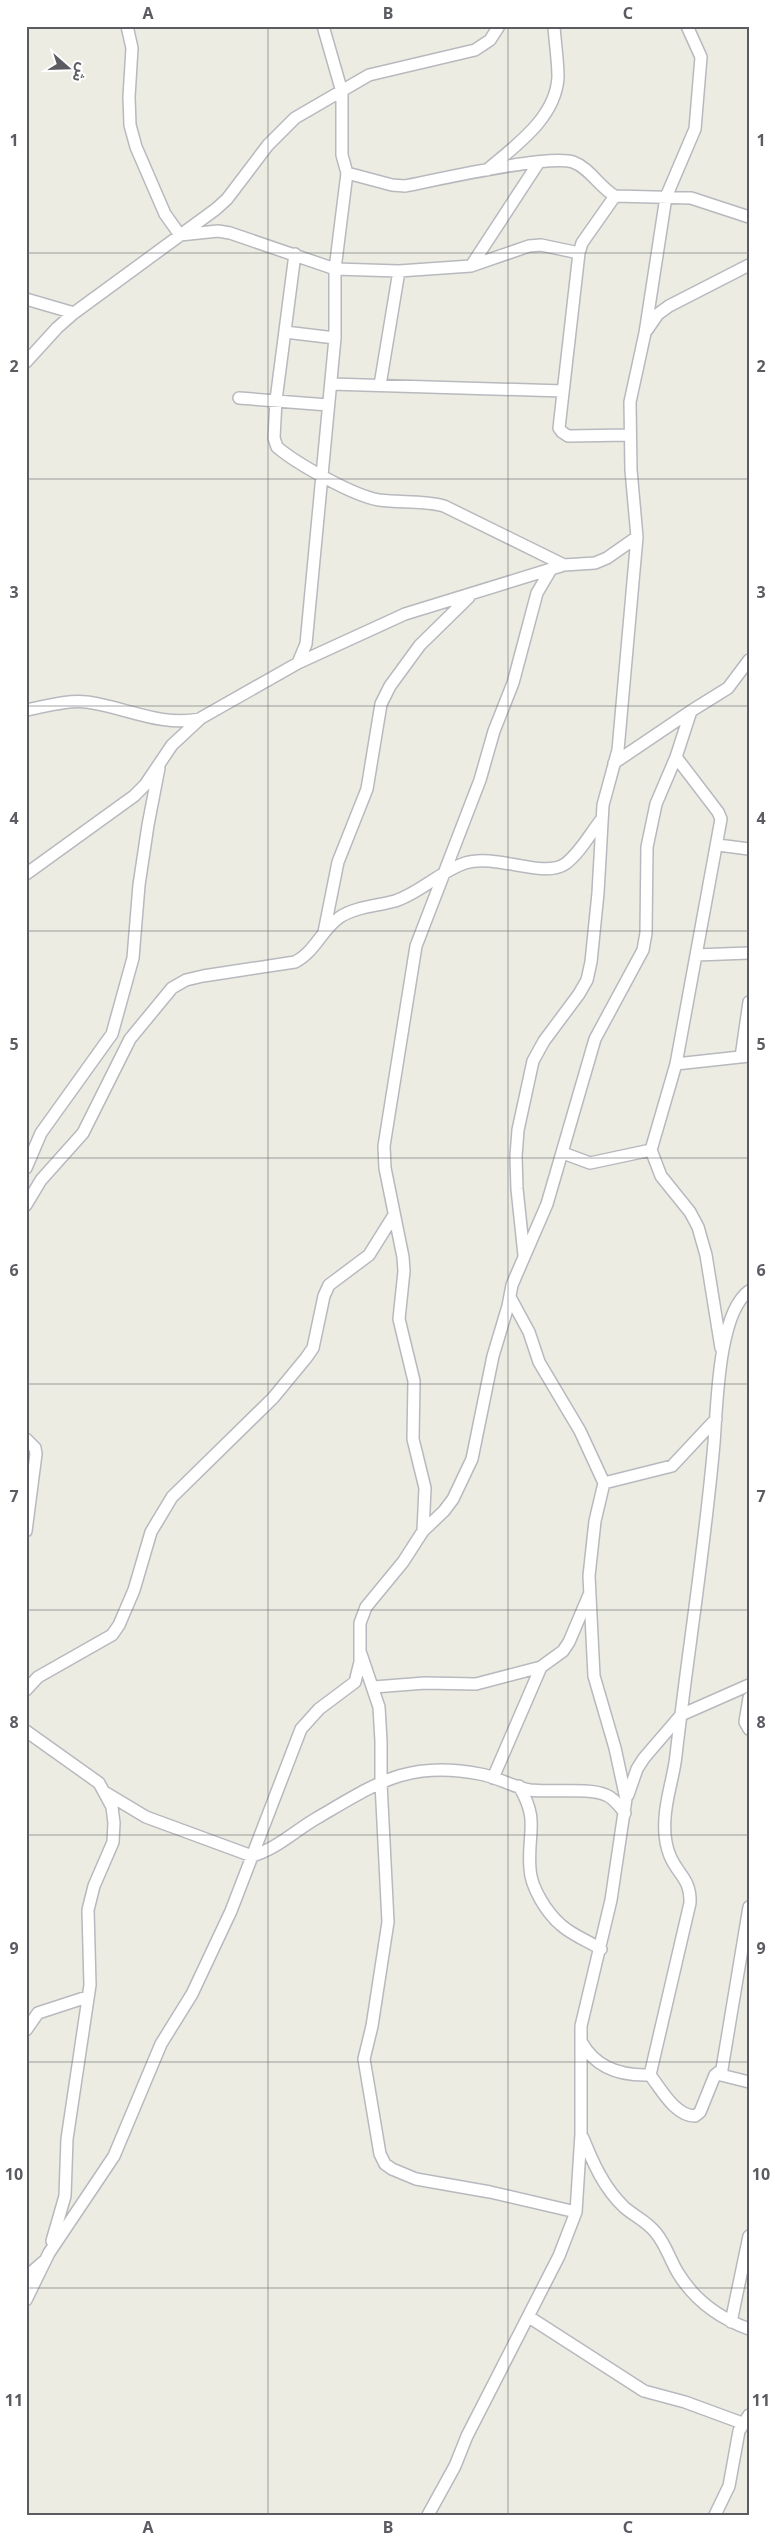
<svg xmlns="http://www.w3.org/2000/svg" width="775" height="2541" font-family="'Noto Sans','Noto Sans Arabic',sans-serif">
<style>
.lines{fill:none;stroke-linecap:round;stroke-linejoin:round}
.street-casing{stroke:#b8b9be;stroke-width:14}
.street{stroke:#fff;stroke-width:11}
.grid{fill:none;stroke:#5b5c62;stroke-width:1;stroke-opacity:0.55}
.neatline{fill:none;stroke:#5b5c62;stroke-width:2}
.grid-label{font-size:16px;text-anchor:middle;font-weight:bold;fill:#5b5c62}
</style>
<rect width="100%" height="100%" fill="#ecece3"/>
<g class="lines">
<defs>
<path id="street" d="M127 26 132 48 129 97 130 125 136 147 165 214 180 235 218 231 230 233 335 269 399 271 471 266 529 246 541 245 579 253
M487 170C515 146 556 118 558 77 558 60 555 43 554 26
M347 173 392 185 405 186C436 180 549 154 573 162 590 168 599 187 615 196L691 198 749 217
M615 196 582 243 579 253 559 428 562 432 568 436 630 435
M295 254 276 400 274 438 277 447C297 464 354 496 379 500 401 503 423 500 444 506L564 565
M471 266 539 162
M26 299 74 313
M647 330 658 314 669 306 749 265
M285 332 335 338
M26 362 57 328 74 313 216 209 227 199 268 145 295 118 369 75 475 50 490 40 499 26
M331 384 563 391
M380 385 399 271
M239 398 328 405
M298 663 306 644 335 338V269L347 173 342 155V92L323 26
M26 710C47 706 66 700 87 702 125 707 160 727 200 719
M676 757 718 812 721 819 676 1064 651 1150 661 1176 690 1212 698 1227 706 1255 721 1348
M614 763 691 711
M718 845 749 849
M26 874 134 796 145 785 172 745 201 718 298 663 405 614 564 565 595 563 607 558 637 537
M324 932 338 862 367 789 381 704 390 686 420 645 469 597
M696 955 749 953
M741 1057 749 1002
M676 1064 749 1056
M563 1153 590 1163 651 1150
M26 1168 41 1133 112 1034 133 958 139 885 148 825 159 768
M26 1205 41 1180 83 1133 130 1039 172 988 186 980 203 976 295 962C315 952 322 929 340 917 355 907 377 906 395 901 420 893 439 872 465 863 496 853 543 879 565 864 579 854 590 834 601 820
M524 1255 517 1189 516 1156 518 1130 533 1061 544 1041 579 994 587 980 591 962 598 893 603 805 618 750 637 537 631 470 630 402 645 333 666 197 695 129 701 57 687 26
M26 1439 35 1448 36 1454 26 1531
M604 1483 672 1466 716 1419
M423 1531 425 1488 413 1439 414 1381 399 1319 404 1271 403 1257 385 1168 384 1146 416 946 480 780 494 731 513 683 537 593 550 571
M361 1654 379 1707 381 1741V1783L388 1922 372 2026 364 2059 380 2154 385 2164 392 2169 416 2179 490 2192 576 2212
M374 1687 425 1683 476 1684 541 1667 563 1651 569 1642 589 1595
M26 1690 38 1677 112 1635 119 1625 134 1590 151 1532 172 1497 273 1398 306 1358 313 1348 324 1296 329 1285 369 1255 394 1215
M749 1698 745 1722 749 1729
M26 1731 99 1783 112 1807 114 1823 113 1842 94 1886 88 1910 90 1985 67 2139 65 2196 52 2241
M493 1778 541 1667
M519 1786C540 1822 527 1832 530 1869 531 1888 547 1913 561 1925 572 1935 588 1941 601 1949
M106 1793 146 1817 252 1856C275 1850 296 1830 317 1818 377 1783 408 1760 480 1774 497 1777 513 1787 530 1790 550 1793 589 1787 606 1795 614 1798 619 1806 625 1813
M628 1795 637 1769 644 1758 681 1715 749 1685
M26 2030 38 2013 87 1997
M582 2043C596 2068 622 2076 650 2075
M650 2075 690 1903C691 1879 678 1875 670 1856 665 1844 664 1831 665 1818 666 1797 674 1776 676 1755 688 1651 705 1547 714 1443 717 1406 718 1313 749 1291
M650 2075C661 2089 675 2116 695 2116L700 2112 715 2075 720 2071 721 2075 749 2082
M721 2075 749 1907
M583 2138C593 2163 604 2188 624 2207 634 2216 647 2221 656 2233 666 2245 670 2260 678 2273 695 2301 719 2318 749 2329
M26 2277 43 2262
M26 2300 49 2253 114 2156 161 2044 192 1994 231 1911 301 1729 319 1709 355 1682 360 1662V1623L366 1607 403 1562 423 1531 444 1511 453 1499 472 1459 493 1356 508 1306 512 1285 547 1204 595 1039 643 950 646 933 647 847 656 804 676 757 691 711 728 688 749 660
M529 2317 644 2391 685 2402 742 2423
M731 2322 749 2236
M428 2515 455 2466 467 2436 559 2256 576 2212 581 2134V2026L611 1900 626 1799 615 1748 594 1676 589 1576 595 1521 604 1483 580 1431 539 1362 529 1332 510 1297
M715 2515 729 2486 739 2431 749 2415"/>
</defs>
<use href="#street" class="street-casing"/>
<use href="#street" class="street"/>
</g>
<path class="grid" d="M268 26V2515M508 26V2515M26 253H749M26 479H749M26 706H749M26 931H749M26 1158H749M26 1384H749M26 1610H749M26 1835H749M26 2062H749M26 2288H749"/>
<rect width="775" height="2541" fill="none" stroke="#ffffff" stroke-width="55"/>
<g transform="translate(68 68) rotate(110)" stroke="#ffffff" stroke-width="4" paint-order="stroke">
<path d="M0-4L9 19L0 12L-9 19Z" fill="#5b5c62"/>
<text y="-8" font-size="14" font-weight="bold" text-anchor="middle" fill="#5b5c62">ش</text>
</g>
<rect x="28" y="28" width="720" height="2486" class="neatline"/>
<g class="grid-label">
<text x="148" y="19">A</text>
<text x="388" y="19">B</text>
<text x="628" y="19">C</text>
<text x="14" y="146">1</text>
<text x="761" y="146">1</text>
<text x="14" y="372">2</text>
<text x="761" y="372">2</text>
<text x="14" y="598">3</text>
<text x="761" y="598">3</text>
<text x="14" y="824">4</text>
<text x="761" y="824">4</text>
<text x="14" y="1050">5</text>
<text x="761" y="1050">5</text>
<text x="14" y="1276">6</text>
<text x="761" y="1276">6</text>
<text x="14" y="1502">7</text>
<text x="761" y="1502">7</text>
<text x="14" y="1728">8</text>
<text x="761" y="1728">8</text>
<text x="14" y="1954">9</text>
<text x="761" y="1954">9</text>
<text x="14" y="2180">10</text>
<text x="761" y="2180">10</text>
<text x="14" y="2406">11</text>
<text x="761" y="2406">11</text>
<text x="148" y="2533">A</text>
<text x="388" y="2533">B</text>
<text x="628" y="2533">C</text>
</g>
</svg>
